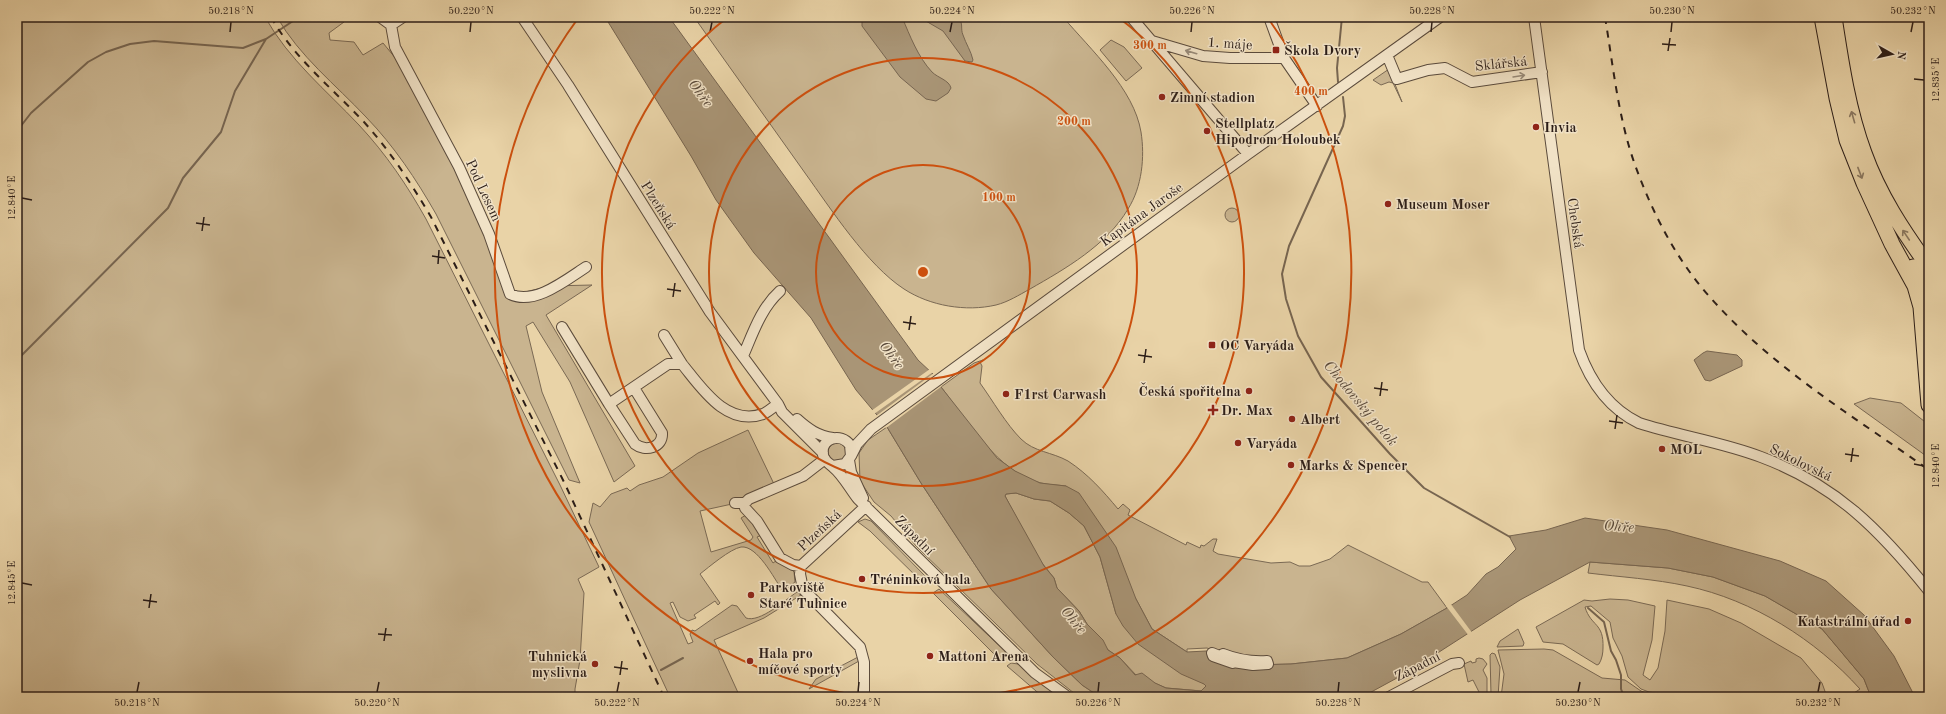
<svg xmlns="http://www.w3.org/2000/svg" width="1946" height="714" font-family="'Old Standard TT',serif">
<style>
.green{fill:#c9b48f;stroke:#7a6954}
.water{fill:#a99576;stroke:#776550;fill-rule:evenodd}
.pier{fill:#e9d3a7}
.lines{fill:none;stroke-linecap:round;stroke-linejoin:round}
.stream{stroke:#776550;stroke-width:2}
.minor-casing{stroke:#5b4b3c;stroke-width:12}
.highway-casing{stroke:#2c1e18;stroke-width:17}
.minor{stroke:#f1e2c6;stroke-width:10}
.highway{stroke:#e9d3a7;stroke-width:15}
.rail{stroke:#2c1e18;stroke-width:2;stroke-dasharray:7 7;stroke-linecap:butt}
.oneway{stroke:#988a78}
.oneway2{stroke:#8a7860}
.ticks{fill:none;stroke:#2c1e18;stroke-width:1.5}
.ring{fill:none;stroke:#cc500e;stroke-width:2}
.poi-dot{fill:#8f2418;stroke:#f1e2c6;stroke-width:1.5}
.labels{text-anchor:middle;stroke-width:3;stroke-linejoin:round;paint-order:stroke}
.street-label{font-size:14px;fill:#2c1e18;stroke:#f1e2c6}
.poi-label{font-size:14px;font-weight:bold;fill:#2c1e18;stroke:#f1e2c6;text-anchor:start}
.water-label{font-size:15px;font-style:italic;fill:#584839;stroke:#f1e2c6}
.centre{fill:#cc500e;stroke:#f1e2c6;stroke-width:2}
.ring-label{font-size:12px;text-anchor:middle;font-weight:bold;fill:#cc500e;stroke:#f1e2c6;stroke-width:3;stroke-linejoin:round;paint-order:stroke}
.neatline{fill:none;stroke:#2c1e18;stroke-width:1.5}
.ticks-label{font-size:10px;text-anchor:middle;fill:#2c1e18}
</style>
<rect width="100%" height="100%" fill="#e9d3a7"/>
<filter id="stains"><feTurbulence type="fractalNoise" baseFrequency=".005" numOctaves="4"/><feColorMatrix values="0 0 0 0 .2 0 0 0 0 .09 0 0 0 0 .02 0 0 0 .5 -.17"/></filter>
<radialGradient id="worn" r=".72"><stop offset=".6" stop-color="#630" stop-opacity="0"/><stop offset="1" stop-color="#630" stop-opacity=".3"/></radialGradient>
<path class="green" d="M17 17H265C289 60 326 90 359 125 386 154 407 185 426 219L560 485 599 567 578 579 584 593 580 660 575 689V697H17Z
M277 17H334L344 22 329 33 330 40 354 42 363 55 383 43 397 60 459 175 489 239 508 296 550 286 592 285 546 315 635 466 614 482 570 382 533 322 526 326 542 392 580 483 569 480 436 214C416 179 394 146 366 117 336 85 299 56 277 17Z
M694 17H1063C1091 50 1134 89 1141 132 1145 157 1142 187 1128 209 1107 245 1065 269 1030 289 1019 295 1008 302 996 305 966 312 930 306 904 289 867 265 831 209 805 173 768 121 731 69 694 17Z
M1111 40 1124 47 1142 68 1126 81 1100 50Z
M1389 69 1402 102 1393 83 1389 82 1381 85 1373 80Z
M1225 215a7 7 0 1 1 14 0a7 7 0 1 1-14 0Z
M983 360 980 362 982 366 980 383C993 401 1006 424 1021 439 1034 452 1052 452 1068 461 1088 474 1103 491 1118 509L1123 504 1130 510 1128 515 1186 545 1187 542 1200 548 1201 545 1204 546 1213 539H1217L1213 551 1218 554 1271 563 1290 562 1299 566H1310L1330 559 1348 545 1422 582H1428L1447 608 1401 634 1347 658 1291 664 1253 665 1207 648 1187 649V652L1152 629 1136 599 1066 486C1058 485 1049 485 1041 483 999 474 966 419 941 387L974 363Z
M1870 398 1901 403 1929 425V458L1854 404Z
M887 427 921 483 991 589 1053 657 1082 685 1100 697H1079L1037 664 916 546 891 516 874 502 860 481 859 453 868 440Z
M748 430 774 484 732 504 700 511 711 552 751 540 753 537 741 518 746 515 762 535 757 537 773 563 780 558 794 572 795 582 786 589 782 590C774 578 757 545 741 547 730 549 709 567 700 574L720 603 718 605 715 601 694 615 696 618 688 621 680 617 673 602 670 603 688 644 693 642 690 634 692 630 695 631 732 605 737 606 746 618C760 623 785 600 797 592L801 595 764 618 714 640 740 697H670L589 522 593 503 600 507 611 494 627 488 630 491 639 485 663 477 698 453Z
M828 452a9 9 0 1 1 18 0a9 9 0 1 1-18 0Z
M1016 493 1034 499 1050 501 1069 513 1084 526 1100 557 1116 614 1204 684 1206 686 1202 691 1166 688 1136 675 1120 658 1108 650 1087 624 1079 611 1057 588 1054 578 1038 558 1005 496 1006 494Z
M865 519 871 521 928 579 923 583 870 531 858 522Z
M1590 562 1668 568 1713 577 1765 596 1822 629 1864 679 1871 697H1848L1860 689C1816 640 1753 600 1687 586 1655 579 1620 577 1588 573Z
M939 589 1005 651 1006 655 1003 660 1001 661 933 593Z
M1610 599 1628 600 1655 606 1652 640 1643 675 1650 680 1658 668 1665 631 1667 600 1709 609 1741 623 1801 658 1822 683 1827 697H1684L1649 692 1641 689 1628 677 1622 656 1613 638 1610 622 1591 606 1585 607C1591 627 1604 622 1603 648 1603 653 1602 659 1599 664L1597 665 1563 644 1543 642 1536 627 1584 600 1592 601Z
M1518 629 1524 643 1523 646 1497 647 1500 641Z
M1544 649 1553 650 1602 678 1625 680 1641 691 1651 695 1674 697H1501L1504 674 1498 650Z
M1492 653 1495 654 1500 667 1498 697H1492L1491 694 1490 655Z
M860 656 859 661 809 689 816 679Z
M1479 658 1483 659 1487 664 1483 670 1487 678V694L1481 696 1473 680 1468 682 1464 664 1471 661 1472 663 1476 662V659Z
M1011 663 1018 664 1058 697H1043L1007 666Z"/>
<path class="water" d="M605 17H669L918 360 933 374 941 387 997 458 1015 471 1040 483 1066 486 1079 493 1116 547 1136 599 1152 629 1187 652 1206 651 1253 665 1291 664 1347 658 1401 634 1447 608 1467 595 1486 574 1498 567 1516 549 1509 536 1546 530 1585 518 1667 530 1780 561 1826 581 1864 615 1894 656 1915 697H1871L1864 679 1822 629 1765 596 1713 577 1668 568 1590 562 1520 600 1408 672 1362 697H1100L1082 685 1053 657 991 589 921 483 887 427 856 390 811 318 754 253 716 200 691 156ZM1016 493 1034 499 1050 501 1069 513 1084 526 1100 557 1116 614 1123 626 1138 644 1181 674 1204 684 1206 686 1201 691 1166 688 1155 683 1142 673 1135 675 1120 658 1108 650 1103 640 1087 624 1079 611 1057 588 1054 578 1044 566 1005 496 1006 494Z
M862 17H902C910 36 918 57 932 72 938 78 949 80 951 88L948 93 936 101 926 99 900 77 862 26Z
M919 17H958C964 24 960 28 963 35 966 44 971 51 973 60L972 62 965 61 943 31Z
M1707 351 1737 355 1742 360V366L1710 381 1705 380 1694 360 1703 353Z"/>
<path class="pier" d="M930 369 933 372 874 414 871 411Z
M934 373 942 386 886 428 876 416Z
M1450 603 1473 634 1469 636 1446 606Z"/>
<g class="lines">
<path class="stream" d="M1338 82 1337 68 1342 17
M1343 97 1345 116 1343 126 1289 246 1282 274 1286 299 1298 336 1321 377 1390 454 1424 488 1510 537
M17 131 31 113 88 62 106 52 130 44 154 41 243 48 266 39
M17 360 168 208 183 178 221 132 235 91 266 39 299 17
M1588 608 1604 622 1611 651 1616 660 1621 675V689L1624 697
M661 670 683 658"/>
<defs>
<path id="minor" d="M380 17 391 25
M522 17 568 85 710 312 778 404 782 412 823 453
M1131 17 1248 154
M1269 17 1284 58 1317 106
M1534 17 1579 350C1590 381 1608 408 1639 423 1679 436 1722 442 1761 457 1836 485 1880 530 1929 591
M391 25 395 47 459 167 489 234 510 294C534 306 566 280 586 267
M391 25 403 17
M1152 41 1203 56 1230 58H1284
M1387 55 1397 79 1428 70 1445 68 1472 82 1542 72
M562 327 609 404 668 364H682C701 387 726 427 763 414 768 412 773 407 778 404
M664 335 682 364
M743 356C753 333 761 308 780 291
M609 404 635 444C645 452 663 448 662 433L634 388
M797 419C808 429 818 436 833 438
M851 456 857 444 871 429 1248 154 1440 17
M849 460 851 472 863 498
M833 466 845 464 851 456 850 445C841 432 820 438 823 455 824 461 829 463 833 467 843 475 850 489 858 499L1035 673 1068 697
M735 503H745
M801 566 793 565 780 558 757 521 745 508V503L749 499 803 476 825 459
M801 566 800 574 803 589 860 647 864 662V692L865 697
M801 566 866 506
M1212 653 1222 657 1223 654C1238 660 1251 662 1267 661L1268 664 1253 665 1233 662V663L1213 656Z
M1389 697 1452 664 1459 663"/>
<path id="highway" d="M1822 17 1837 98 1847 140 1864 183 1892 244 1915 286 1921 307 1929 405
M1834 17C1841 63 1848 110 1864 153 1879 195 1903 231 1929 267
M1913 267 1929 288"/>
</defs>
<use href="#minor" class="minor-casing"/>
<use href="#highway" class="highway-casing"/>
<use href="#minor" class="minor"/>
<use href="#highway" class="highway"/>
<path class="rail" d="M271 17C294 58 332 88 364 122 390 151 411 183 431 217L564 482 664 697
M1605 17C1613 65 1618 116 1634 162 1651 210 1675 258 1709 296 1771 367 1853 416 1929 470"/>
</g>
<defs><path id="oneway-shaft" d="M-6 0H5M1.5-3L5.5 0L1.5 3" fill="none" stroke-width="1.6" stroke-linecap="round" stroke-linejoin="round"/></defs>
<g class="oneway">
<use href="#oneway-shaft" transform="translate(1191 52) rotate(-164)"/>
<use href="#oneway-shaft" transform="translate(1519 76) rotate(-9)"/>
</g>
<g class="oneway2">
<use href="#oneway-shaft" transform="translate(1853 117) rotate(-106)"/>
<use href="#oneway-shaft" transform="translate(1860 173) rotate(69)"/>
<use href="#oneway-shaft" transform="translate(1906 235) rotate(-124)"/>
</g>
<path class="ticks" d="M230 32 231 22M470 32 471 22M710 32 712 22M950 32 952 22M1191 32 1192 22M1431 32 1432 22M1671 32 1672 22M1911 32 1913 22M1662 44 1676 45M1668 51 1670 38M1914 79 1924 80M22 198 32 200M196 223 210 225M202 231 204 217M432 256 445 258M438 264 439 250M667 289 681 291M673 297 675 283M903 322 916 324M909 330 911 316M1138 355 1152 357M1144 363 1146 349M1374 388 1388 390M1380 396 1382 382M1609 421 1623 423M1615 429 1617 415M1845 454 1859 456M1851 462 1853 448M1914 464 1924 466M22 583 32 585M143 600 157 602M149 608 151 594M378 634 392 635M384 641 386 628M614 667 628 669M620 675 622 661M137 692 139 682M377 692 379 682M617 692 619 682M858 692 859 682M1098 692 1099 682M1338 692 1339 682M1578 692 1580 682M1818 692 1820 682"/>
<g class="ring">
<circle cx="923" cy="272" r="107"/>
<circle cx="923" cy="272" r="214"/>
<path d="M1118 17A321 321 0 1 1 728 17"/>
<path d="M871 697A428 428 0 0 1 579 17M1267 17A428 428 0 0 1 975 697"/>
</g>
<g class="poi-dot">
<rect x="1272" y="46" width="8" height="8" rx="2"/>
<circle cx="1162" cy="97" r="4"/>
<circle cx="1536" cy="127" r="4"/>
<circle cx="1207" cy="131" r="4"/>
<circle cx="1388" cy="204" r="4"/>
<rect x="1208" y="341" width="8" height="8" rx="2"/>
<circle cx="1249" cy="391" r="4"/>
<circle cx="1006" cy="394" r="4"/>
<path d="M1211 404h4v4h4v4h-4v4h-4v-4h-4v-4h4z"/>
<circle cx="1292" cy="419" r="4"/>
<circle cx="1238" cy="443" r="4"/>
<circle cx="1662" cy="449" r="4"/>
<circle cx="1291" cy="465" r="4"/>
<circle cx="862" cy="579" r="4"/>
<circle cx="751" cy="595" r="4"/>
<circle cx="1908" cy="621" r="4"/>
<circle cx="930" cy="656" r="4"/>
<circle cx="750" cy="661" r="4"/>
<circle cx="595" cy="664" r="4"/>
</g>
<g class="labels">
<g class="street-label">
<text transform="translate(1230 43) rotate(4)" y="5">1. máje</text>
<text transform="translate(1501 63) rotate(-6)" y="5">Sklářská</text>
<text transform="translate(484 190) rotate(65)" y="5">Pod Lesem</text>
<text transform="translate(659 205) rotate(58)" y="5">Plzeňská</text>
<text transform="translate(1141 214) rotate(-36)" y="5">Kapitána Jaroše</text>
<text transform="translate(1576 223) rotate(82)" y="5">Chebská</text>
<text transform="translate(1801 462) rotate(26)" y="5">Sokolovská</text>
<text transform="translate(819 530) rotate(-43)" y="5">Plzeňská</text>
<text transform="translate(915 535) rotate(45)" y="5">Západní</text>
<text transform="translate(1417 666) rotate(-27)" y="5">Západní</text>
</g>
<g class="poi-label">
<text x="1284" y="55">Škola Dvory</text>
<text x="1170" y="102">Zimní stadion</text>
<text x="1215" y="128">Stellplatz<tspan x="1215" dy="16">Hipodrom Holoubek</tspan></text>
<text x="1544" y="132">Invia</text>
<text x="1396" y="209">Museum Moser</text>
<text x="1220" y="350">OC Varyáda</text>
<text x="1241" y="396" text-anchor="end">Česká spořitelna</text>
<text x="1014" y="399">F1rst Carwash</text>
<text x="1221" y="415">Dr. Max</text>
<text x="1300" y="424">Albert</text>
<text x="1246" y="448">Varyáda</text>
<text x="1670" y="454">MOL</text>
<text x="1299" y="470">Marks &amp; Spencer</text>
<text x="870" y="584">Tréninková hala</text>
<text x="759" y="592">Parkoviště<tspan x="759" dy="16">Staré Tuhnice</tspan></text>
<text x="1900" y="626" text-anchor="end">Katastrální úřad</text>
<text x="758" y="658">Hala pro<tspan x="758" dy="16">míčové sporty</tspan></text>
<text x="587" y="661" text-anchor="end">Tuhnická<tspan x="587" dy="16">myslivna</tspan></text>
<text x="938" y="661">Mattoni Arena</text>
</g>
<g class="water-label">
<text transform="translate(701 93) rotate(54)" y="5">Ohře</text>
<text transform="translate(892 355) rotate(54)" y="5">Ohře</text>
<text transform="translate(1361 403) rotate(50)" y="5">Chodovský potok</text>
<text transform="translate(1619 526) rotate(5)" y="5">Ohře</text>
<text transform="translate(1074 620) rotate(50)" y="5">Ohře</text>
</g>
</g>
<circle cx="923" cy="272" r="6" class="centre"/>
<g class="ring-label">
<text x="1150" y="49">300 m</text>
<text x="1311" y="95">400 m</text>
<text x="1074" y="125">200 m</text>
<text x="999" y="201">100 m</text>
</g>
<rect width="1946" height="714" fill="none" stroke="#e9d3a7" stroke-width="44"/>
<g transform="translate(1892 54) rotate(98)" stroke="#f1e2c6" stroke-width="3" paint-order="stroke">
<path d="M0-3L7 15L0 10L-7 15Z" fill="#2c1e18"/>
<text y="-6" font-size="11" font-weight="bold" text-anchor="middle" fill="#2c1e18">N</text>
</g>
<rect x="22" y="22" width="1902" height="670" class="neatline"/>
<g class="ticks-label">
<text x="231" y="14">50.218°N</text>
<text x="471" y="14">50.220°N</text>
<text x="712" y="14">50.222°N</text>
<text x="952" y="14">50.224°N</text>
<text x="1192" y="14">50.226°N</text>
<text x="1432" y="14">50.228°N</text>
<text x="1672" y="14">50.230°N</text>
<text x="1913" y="14">50.232°N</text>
<text transform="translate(1935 80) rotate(-90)" y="4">12.835°E</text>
<text transform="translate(11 198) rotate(-90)" y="4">12.840°E</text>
<text transform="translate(1935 466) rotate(-90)" y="4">12.840°E</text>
<text transform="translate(11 583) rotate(-90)" y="4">12.845°E</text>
<text x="137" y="706">50.218°N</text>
<text x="377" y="706">50.220°N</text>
<text x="617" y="706">50.222°N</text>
<text x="858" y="706">50.224°N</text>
<text x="1098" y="706">50.226°N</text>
<text x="1338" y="706">50.228°N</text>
<text x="1578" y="706">50.230°N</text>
<text x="1818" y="706">50.232°N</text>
</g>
<rect width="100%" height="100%" filter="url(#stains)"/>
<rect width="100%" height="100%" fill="url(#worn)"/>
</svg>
